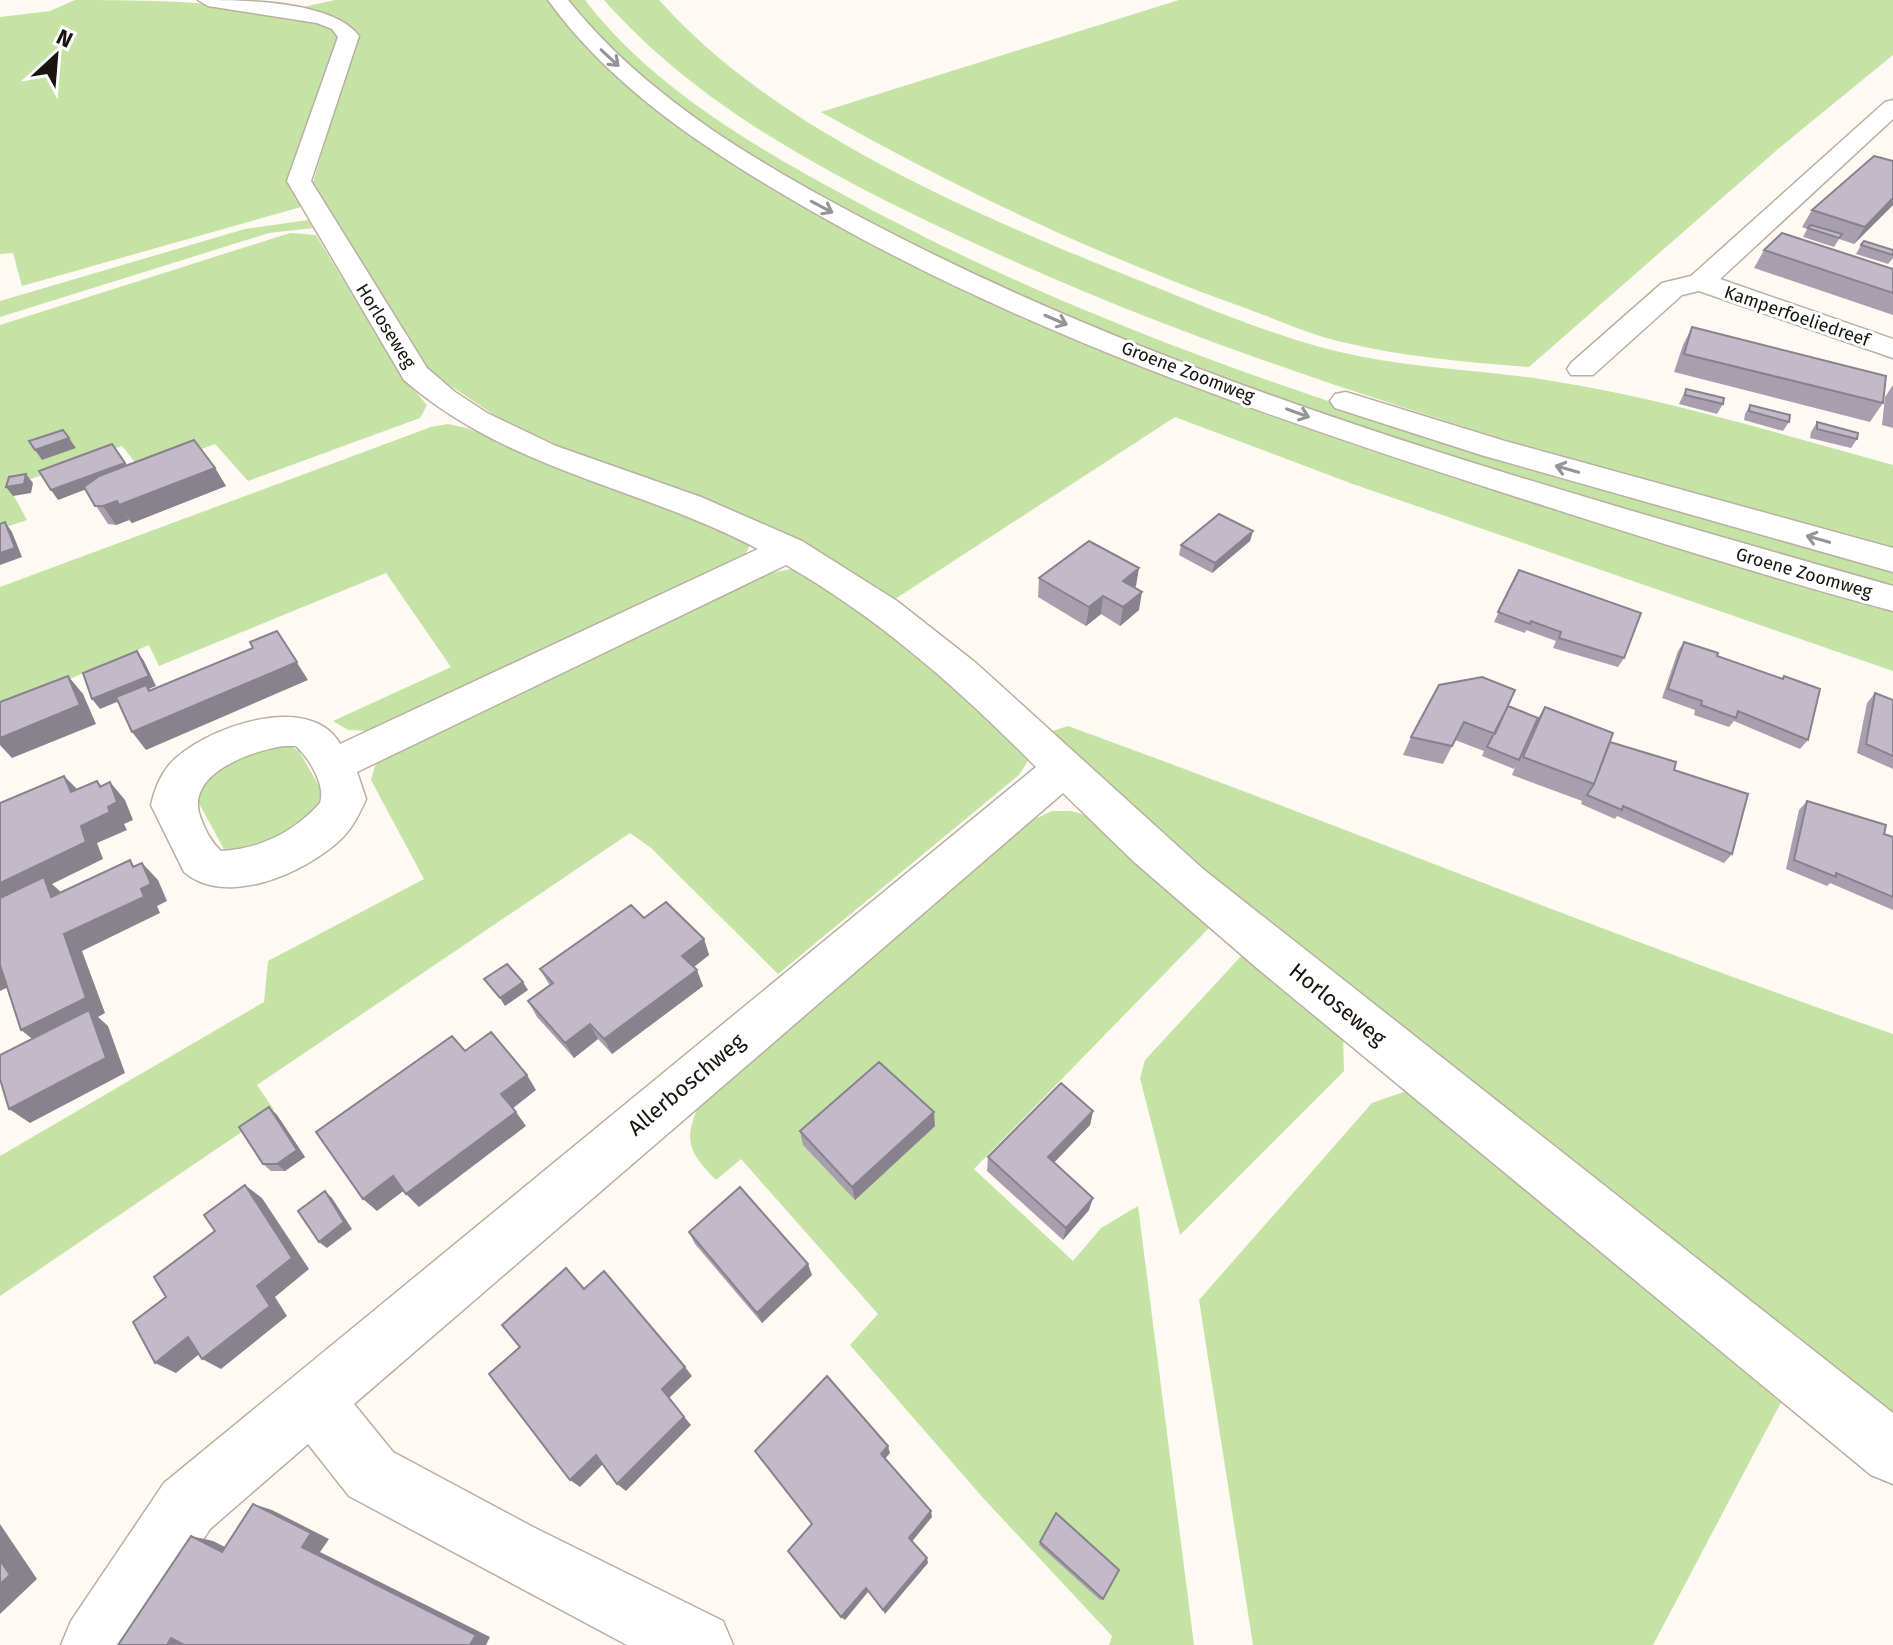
<svg xmlns="http://www.w3.org/2000/svg" width="1893" height="1645" font-family="'Fira Sans',sans-serif">
<style>
.green{fill:#c5e3a4}
.lines{fill:none;stroke-linecap:round;stroke-linejoin:round}
.minor-casing{stroke:#baafa1;stroke-width:3}
.major-casing{stroke:#baafa1;stroke-width:3}
.minor{fill:#fff;fill-rule:evenodd}
.major{fill:#fff;fill-rule:evenodd}
.wall{fill:#a79fad}
.shaded-wall{fill:#88828d}
.building{fill:#c2b9c9;stroke:#88828d;stroke-width:2}
.oneway{stroke:#979593}
.labels{text-anchor:middle;stroke-width:6;stroke-linejoin:round;paint-order:stroke}
.far-street-label{font-size:18px;fill:#18140f;stroke:#fff}
.street-label{font-size:22px;fill:#18140f;stroke:#fff}
</style>
<rect width="100%" height="100%" fill="#fef9f3"/>
<path class="green" d="M75 0C127 0 307 0 340 35L292 175V190L301 207 22 286 13 253 0 254V17L50 11Z
M335 0H548L588 46 753 176 1180 380 1350 443 1528 501 1893 609V671L1350 483 1175 417 892 601 600 463 521 433 430 372 312 186 357 35C346 15 314 12 294 9Z
M567 0H585C651 86 750 144 844 195 1171 374 1536 467 1893 569V589C1683 527 1472 470 1266 395 1143 351 1024 298 907 241 789 183 646 108 567 0Z
M604 0H659C777 133 981 217 1143 282 1203 306 1278 338 1340 352 1406 368 1473 369 1540 379 1659 397 1777 433 1893 465V552C1577 461 1262 378 963 238 835 178 699 108 604 0Z
M1179 0H1893V55L1778 149 1529 367C1467 362 1403 357 1342 342 1306 334 1269 316 1234 304 1090 252 954 187 821 112Z
M308 220 313 228 269 233 0 317V301L245 229Z
M290 233 316 235 399 372 427 405 420 418 248 481 215 444 142 471 122 446 9 487 27 520 0 529V325Z
M448 424 467 428 553 465 752 541 743 559 368 731 348 730 333 721 451 667 386 573 159 666 149 645 0 709V587L431 427Z
M791 569C850 580 981 712 1031 756L1019 775 778 974 651 848 630 833 257 1085 274 1110 0 1296V1156L264 1002 268 961 424 879 371 780 375 766 389 751 770 573Z
M1068 726C1344 826 1615 938 1893 1034V1427L1126 811 1046 733Z
M286 744 299 751 323 793 319 813 254 850 225 851 196 798 213 771 266 746Z
M1052 811H1071L1092 817 1209 928 974 1169 1073 1261 1101 1228 1138 1206 1194 1645H1109L1112 1636 984 1499 850 1345 878 1314 741 1159 716 1180C687 1150 683 1140 701 1100L1020 826Z
M1244 953 1343 1035 1344 1071 1180 1235 1140 1078 1145 1060Z
M1409 1090 1787 1391 1653 1645H1253L1199 1300 1372 1103Z"/>
<g class="lines">
<defs>
<path id="minor" d="M198 0C241 0 333 0 359 36L311 181 427 368 455 392 487 413 556 446 701 497 802 541 897 601 976 663 1203 869 1893 1413V1484L1871 1475 1258 969 1133 861 1063 793 354 1404 393 1452 533 1527 723 1621 733 1645H627L349 1496 308 1444 210 1529 135 1645H61L71 1621 164 1483 1036 767C960 690 880 619 786 565L357 772 366 799C359 815 352 829 339 841 304 873 226 908 184 872L151 805C154 791 160 776 169 765 201 728 310 690 340 744L758 549C639 486 509 471 404 380L287 181 338 37 332 29 317 23 208 6ZM283 746H296C309 758 326 785 320 803 294 832 260 849 221 851 211 842 206 831 201 819 183 775 248 752 283 746Z
M1893 100V119L1720 279 1893 339V358L1699 291 1682 295 1593 375H1571L1567 369 1571 363 1662 283 1691 276 1885 102Z"/>
<path id="major" d="M548 0H568C645 96 754 161 862 218 1184 389 1544 486 1893 586V611C1760 575 1629 533 1498 491 1253 412 1006 327 784 195 696 143 609 84 548 0Z
M1346 392 1505 441 1893 548V572L1481 455 1335 408 1330 401 1335 394Z"/>
</defs>
<use href="#minor" class="minor-casing"/>
<use href="#major" class="major-casing"/>
<use href="#minor" class="minor"/>
<use href="#major" class="major"/>
</g>
<path class="wall" d="M1893 205 1854 244 1839 239 1834 247 1803 237 1807 229 1802 227 1812 210Z
M1861 245 1893 250V258L1888 264 1856 254Z
M1764 250 1893 269V315L1754 268Z
M1692 327 1883 403 1870 422 1674 372 1683 345Z
M1893 385V428L1882 425 1885 397Z
M1686 389 1723 404 1717 414 1679 404Z
M1750 405 1789 422 1783 431 1744 420 1745 414Z
M1817 422 1857 439 1851 448 1810 438 1811 432Z
M127 465 215 468 226 486 132 523 129 520 116 525 108 524 85 489 58 500Z
M1253 531 1250 541 1212 573 1179 555 1181 545Z
M1519 570 1624 658 1618 667 1553 648 1556 641 1526 630 1525 633 1494 622Z
M1039 578 1136 586 1134 587 1139 610 1120 626 1101 614 1086 626 1038 597Z
M1684 642 1717 656 1782 679 1784 676 1808 740 1800 749 1734 721 1729 727 1694 715 1695 710 1662 698 1678 651Z
M1875 693 1893 700V769L1857 753 1867 703Z
M1508 706 1538 718 1545 707 1610 742 1674 770 1732 854 1724 863 1617 816 1615 819 1581 804 1582 801 1512 775 1516 765 1514 769 1482 756 1484 751 1455 740 1443 764 1403 755 1411 737Z
M1807 801 1893 837V910L1830 883 1827 886 1786 869 1799 810Z
M644 918 704 939 709 955 694 967 703 986 612 1054 598 1039 574 1058 537 1017 528 1001 550 986 540 969Z
M269 1107 277 1115 305 1157 285 1171H271L263 1164Z
M1093 1111 1090 1125 1054 1162 1089 1210 1063 1240 987 1171 988 1157Z
M935 1126 855 1200 803 1145 800 1131Z
M689 1232 812 1275 762 1323 695 1244Z
M1056 1513 1103 1599 1100 1600 1039 1545Z"/>
<path class="shaded-wall" d="M1893 198V205L1854 244 1865 227Z
M69 438 76 448 42 460 35 450Z
M125 463 131 472 58 500 51 490Z
M215 468 226 486 132 523 119 505Z
M26 474 33 483 31 493 13 496 6 487Z
M117 501 129 520 116 525 103 506Z
M5 522 12 532 22 557 0 565V553Z
M1253 531 1250 541 1212 573 1215 563Z
M1139 568 1136 586 1120 599 1123 581Z
M1142 592 1139 610 1120 626 1123 607Z
M1103 596 1101 614 1086 626 1089 607Z
M277 631 308 680 146 750 132 732 297 662Z
M137 651 144 661 156 686 149 689 160 703 148 689 100 709 92 699Z
M68 676 83 694 96 724 12 758 0 745V738Z
M64 776 81 793 71 792Z
M97 781 113 798 110 782 125 800 133 820 124 824 127 830 97 843 103 859 52 884 63 894 0 915V883L81 826 100 787Z
M142 863 158 880 167 901 157 906 160 913 82 951 105 1013 98 1017 108 1026 125 1073 30 1123 9 1109 41 1046 21 1030 64 934 141 889Z
M704 939 709 955 687 972 682 956Z
M0 965 21 981 0 991Z
M697 970 703 986 612 1054 604 1039Z
M523 982 528 990 505 1006 500 998Z
M590 1024 598 1039 574 1058 565 1043Z
M527 1075 536 1090 512 1109 501 1094Z
M269 1107 277 1115 305 1157 285 1171 277 1164Z
M1093 1111 1090 1125 1046 1171 1048 1157Z
M516 1112 526 1126 419 1207 406 1194Z
M934 1112 935 1126 855 1200 852 1187Z
M393 1176 406 1189 377 1211 363 1199Z
M245 1185 262 1198 309 1269 275 1297 287 1316 221 1369 202 1359 257 1286Z
M325 1191 332 1198 352 1229 327 1248 319 1242Z
M1093 1198 1089 1210 1063 1240 1066 1228Z
M808 1264 812 1275 762 1323 757 1313Z
M188 1337 208 1347 176 1373 155 1363Z
M685 1367 692 1376 669 1398 691 1425 626 1491 617 1484 662 1389Z
M888 1446 890 1453 883 1461 881 1454Z
M596 1455 605 1462 580 1487 570 1480Z
M253 1504 272 1510 329 1539 320 1552 490 1637 486 1645H470L302 1547Z
M931 1511 932 1517 910 1544 909 1538Z
M0 1524 37 1579 0 1614Z
M191 1536 213 1541 243 1556 222 1552Z
M927 1558 928 1563 885 1614 883 1610Z
M866 1588 868 1592 845 1620 841 1617Z
M171 1638 191 1645H167Z"/>
<path class="building" d="M1874 156 1893 161V198L1865 227 1812 210Z
M1811 225 1842 234 1839 238 1808 228Z
M1782 233 1893 269V293L1764 250Z
M1864 241 1893 250V255L1861 245Z
M1692 327 1886 376 1883 403 1684 354Z
M1686 389 1724 398 1723 404 1685 395Z
M1750 405 1790 415 1789 422 1749 411Z
M1817 422 1858 433 1857 439 1817 429Z
M63 430 69 438 35 450 29 441Z
M194 440 215 468 119 505 117 501 103 506H95L84 487 99 476Z
M112 444 125 463 51 490 39 471Z
M26 474 24 484 6 487 9 477Z
M1219 514 1253 531 1215 563 1181 545Z
M5 522 15 548 0 553V524Z
M1089 541 1139 568 1123 581 1142 592 1123 607 1103 596 1089 607 1039 578Z
M1519 570 1641 613 1624 658 1559 638 1561 632 1531 621 1530 624 1498 612Z
M277 631 297 662 132 732 116 697 146 685 149 691 253 648 250 642Z
M1684 642 1718 653 1717 656 1783 679 1784 676 1820 689 1808 740 1738 711 1736 718 1701 705 1702 701 1668 689Z
M137 651 149 676 92 699 83 673Z
M68 676 80 705 0 738V702Z
M1482 677 1515 690 1495 734 1464 722 1452 746 1411 737 1439 685Z
M1875 693 1893 700V756L1866 744Z
M1508 706 1538 718 1519 760 1487 747Z
M1545 707 1613 733 1594 784 1523 757Z
M1610 742 1676 762 1674 770 1748 794 1732 854 1623 806 1622 810 1587 795 1594 784Z
M64 776 71 792 97 781 100 787 110 782 117 802 108 807 110 812 81 826 86 842 0 883V803Z
M1807 801 1886 825 1884 834 1893 837V897L1836 873V877L1794 860Z
M130 860 133 867 142 863 151 884 141 889 144 897 64 934 86 998 21 1030 0 965V898L44 877 51 897Z
M666 902 704 939 682 956 697 970 604 1039 590 1024 565 1043 528 1001 553 983 540 969 631 905 644 918Z
M507 964 523 982 500 998 484 979Z
M89 1010 106 1058 9 1109 0 1079V1055Z
M491 1032 527 1075 501 1094 516 1112 406 1194 393 1176 363 1199 316 1132 452 1036 465 1051Z
M879 1062 934 1112 852 1187 800 1131Z
M1061 1083 1093 1111 1048 1157 1093 1198 1066 1228 988 1157Z
M269 1107 297 1150 277 1164H263L239 1127Z
M245 1185 292 1258 257 1286 270 1306 202 1359 188 1337 155 1363 133 1322 166 1297 154 1277 215 1231 204 1215Z
M740 1187 808 1264 757 1313 689 1232Z
M325 1191 344 1222 319 1242 298 1211Z
M566 1268 584 1289 604 1271 685 1367 662 1389 684 1417 617 1484 596 1455 570 1480 489 1374 520 1347 502 1325Z
M827 1376 888 1446 881 1454 931 1511 909 1538 927 1558 883 1610 866 1588 841 1617 788 1551 812 1524 755 1451Z
M253 1504 311 1533 302 1547 476 1635 470 1645H184L171 1638 167 1645H118L191 1536 222 1552Z
M1056 1513 1119 1570 1103 1599 1040 1542Z
M0 1560 10 1575 0 1584Z"/>
<defs><path id="oneway-shaft" d="M-6 0H5M1.5-3L5.5 0L1.5 3" fill="none" stroke-width="1.6" stroke-linecap="round" stroke-linejoin="round" transform="scale(2)"/></defs>
<g class="oneway">
<use href="#oneway-shaft" transform="translate(610 58) rotate(43)"/>
<use href="#oneway-shaft" transform="translate(822 207) rotate(28)"/>
<use href="#oneway-shaft" transform="translate(1056 320) rotate(23)"/>
<use href="#oneway-shaft" transform="translate(1298 413) rotate(20)"/>
<use href="#oneway-shaft" transform="translate(1567 469) rotate(-164)"/>
<use href="#oneway-shaft" transform="translate(1818 539) rotate(-164)"/>
</g>
<g class="labels">
<g class="far-street-label">
<text transform="translate(1797 316) rotate(19)" y="6">Kamperfoeliedreef</text>
<text transform="translate(386 326) rotate(58)" y="6">Horloseweg</text>
<text transform="translate(1188 372) rotate(21)" y="6">Groene Zoomweg</text>
<text transform="translate(1804 573) rotate(16)" y="6">Groene Zoomweg</text>
</g>
<g class="street-label">
<text transform="translate(1338 1004) rotate(39)" y="8">Horloseweg</text>
<text transform="translate(686 1084) rotate(-40)" y="8">Allerboschweg</text>
</g>
</g>
<g transform="translate(56 56) rotate(26)" stroke="#ffffff" stroke-width="6" paint-order="stroke">
<path d="M0-6L14 30L0 20L-14 30Z" fill="#18140f"/>
<text y="-12" font-size="22" font-weight="bold" text-anchor="middle" fill="#18140f">N</text>
</g>
</svg>
